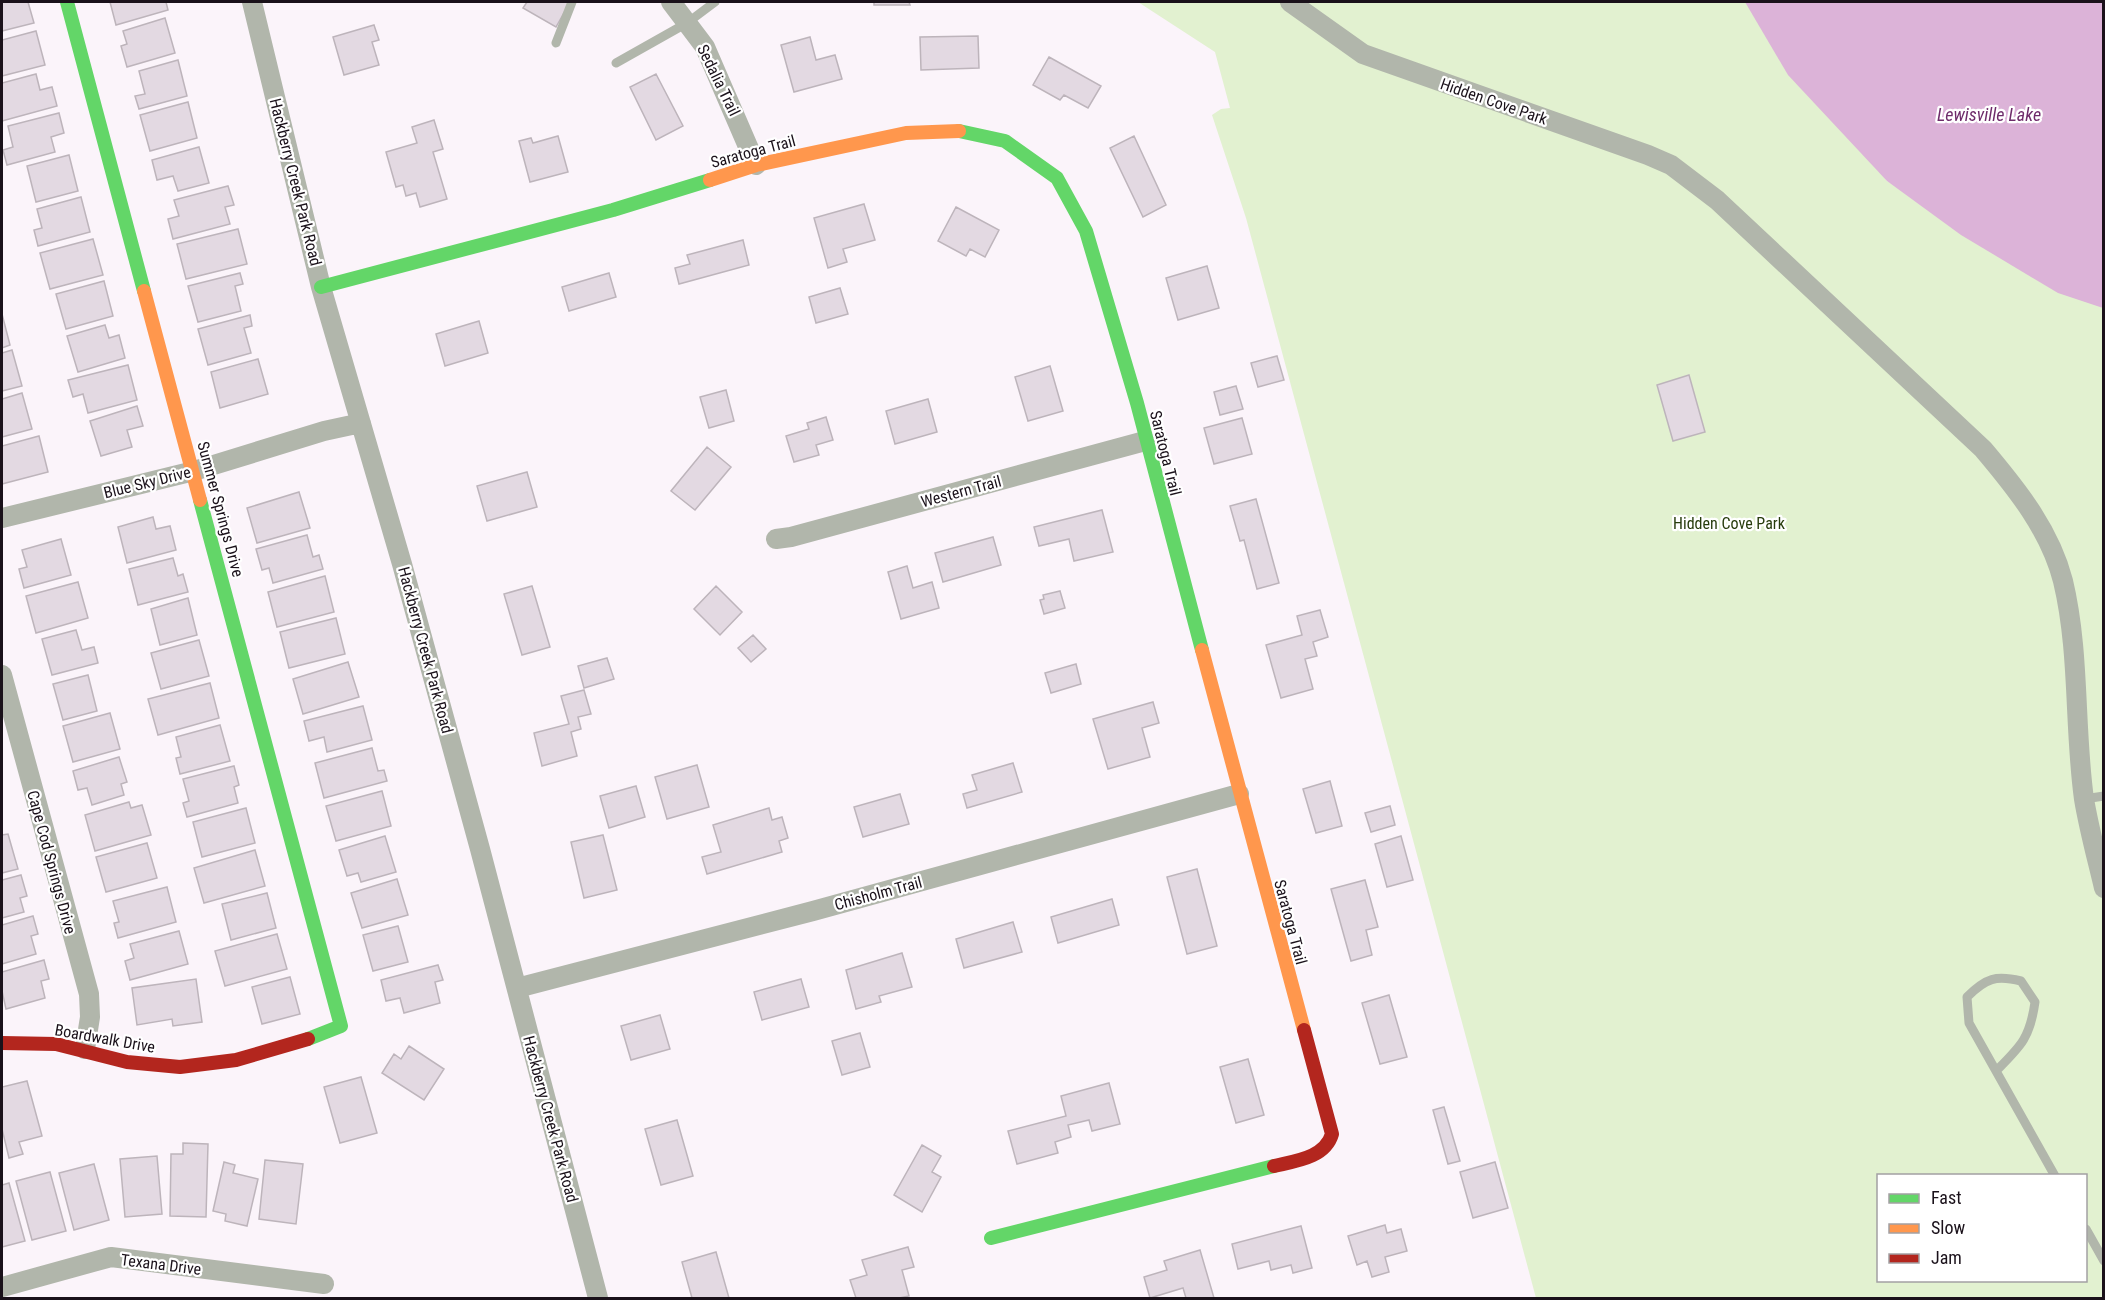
<svg xmlns="http://www.w3.org/2000/svg" width="2105" height="1300" font-family="'Roboto Condensed',sans-serif">
<style>
.green{fill:#e2f1d0;fill-rule:evenodd}
.water{fill:#dcb3d8}
.building{fill:#e3d9e2;stroke:#bdb4bb;stroke-width:1.5}
.lines{fill:none;stroke-linecap:round;stroke-linejoin:round}
.lane{stroke:#b1b6ab;stroke-width:9}
.street{stroke:#b1b6ab;stroke-width:20}
.fast{stroke:#63d668;stroke-width:14}
.slow{stroke:#ff974d;stroke-width:14}
.jam{stroke:#b3261e;stroke-width:14}
.labels{text-anchor:middle;stroke-width:4.5;stroke-linejoin:round;paint-order:stroke}
.street-label{font-size:16px;fill:#1a111a;stroke:#fff}
.park-label{font-size:16px;fill:#273c0c;stroke:#fff}
.water-label{font-size:18px;font-style:italic;fill:#6e2b6a;stroke:#fff}
</style>
<rect width="100%" height="100%" fill="#fbf4fa"/>
<path class="green" d="M1138 2H1748L1887 181 2103 308V1298H1536L1246 218 1212 115 1221 109 1230 108 1215 52ZM1878 1176H2086V1280H1878Z"/>
<path class="water" d="M1745 2H2103V308L2058 293 1961 235 1887 181 1788 75Z"/>
<path class="building" d="M2 2H28L34 23 2 31Z
M110 2H166L168 10 116 25Z
M527 2H570L556 27 523 8Z
M874 2H909L910 5H874Z
M165 18 175 53 127 67 121 46 127 44 123 31Z
M374 25 379 40 372 42 379 65 344 75 333 37Z
M36 31 45 65 2 76V40Z
M978 36 979 68 921 70 920 37Z
M810 37 816 60 835 55 842 79 794 92 781 45Z
M1049 57 1101 86 1088 108 1064 95 1060 100 1033 85Z
M178 60 187 96 139 109 135 96 145 94 139 71Z
M36 74 40 90 52 87 57 106 2 121V83Z
M656 74 683 126 656 140 630 87Z
M188 102 197 138 150 151 140 115Z
M59 113 64 133 51 137 55 152 7 165 3 150 13 147 8 126Z
M434 120 443 149 433 152 447 199 420 207 416 193 406 196 403 185 396 187 386 152 417 143 412 127Z
M558 136 568 172 530 182 519 141 531 138 533 143Z
M1134 136 1166 205 1143 217 1110 148Z
M199 147 209 183 178 191 173 176 157 180 152 160Z
M69 155 78 191 36 202 27 166Z
M228 186 234 205 225 207 230 224 173 239 168 219 179 216 174 200Z
M81 197 90 232 38 246 34 230 42 228 37 209Z
M864 204 875 240 843 249 847 262 828 268 814 218Z
M956 207 999 230 985 257 970 249 966 256 938 241Z
M238 229 247 264 186 279 177 244Z
M93 239 103 275 50 289 40 253Z
M743 240 749 265 679 284 675 268 690 264 687 255Z
M1207 266 1219 308 1178 320 1166 278Z
M240 273 243 284 235 286 241 311 198 322 188 286Z
M609 273 616 297 569 311 562 287Z
M104 281 113 316 66 329 56 294Z
M840 288 848 314 816 323 809 297Z
M2 314 10 345 2 348Z
M250 315 252 326 244 328 251 353 208 365 198 329Z
M479 321 488 353 445 366 436 334Z
M105 325 109 338 119 335 125 358 78 372 67 336Z
M12 350 22 386 2 391V353Z
M1277 356 1284 380 1258 387 1251 363Z
M258 359 268 394 220 408 211 372Z
M128 365 137 400 88 413 83 394 73 397 68 380Z
M1050 366 1063 411 1028 421 1015 377Z
M1689 375 1705 432 1673 441 1657 385Z
M1236 386 1243 409 1220 415 1214 392Z
M726 390 734 421 709 428 700 397Z
M22 393 32 429 2 437V399Z
M928 399 937 432 895 444 886 411Z
M137 406 143 426 127 430 132 447 101 456 90 421Z
M826 417 833 440 816 445 819 455 794 462 786 436 809 429 807 423Z
M1242 418 1252 454 1214 464 1204 428Z
M39 436 48 472 2 484V446Z
M707 447 731 467 695 510 671 491Z
M527 472 537 507 487 521 477 486Z
M299 492 310 528 257 543 247 508Z
M1256 499 1279 583 1257 589 1244 540 1240 541 1230 506Z
M1102 510 1113 552 1074 561 1069 539 1039 546 1034 527Z
M153 517 156 529 170 526 176 550 127 563 118 527Z
M307 535 313 557 319 555 323 569 273 583 269 568 262 570 256 549Z
M993 537 1001 565 943 582 935 553Z
M61 539 71 575 24 588 19 569 27 567 22 550Z
M173 558 178 576 183 574 188 592 138 605 129 569Z
M907 566 913 588 932 582 939 608 901 619 888 572Z
M325 576 334 612 277 627 268 592Z
M78 582 88 618 36 633 26 596Z
M532 586 550 647 522 655 504 594Z
M716 586 742 612 720 635 694 609Z
M1060 591 1065 608 1044 614 1040 600 1044 599 1043 595Z
M188 598 197 635 160 645 151 609Z
M1320 610 1328 637 1313 642 1317 656 1305 659 1313 689 1281 698 1266 645 1302 635 1297 616Z
M336 618 345 654 289 668 280 632Z
M76 630 82 650 94 647 98 663 52 675 42 639Z
M753 635 766 649 751 662 738 648Z
M199 640 209 676 161 689 151 653Z
M607 658 614 679 584 688 578 666Z
M348 662 359 697 303 714 293 679Z
M1076 664 1081 684 1051 693 1045 673Z
M88 675 97 711 63 720 53 684Z
M210 683 219 718 158 735 148 699Z
M584 690 591 714 578 717 581 729 571 732 577 756 542 766 534 733 569 724 561 696Z
M1153 702 1159 723 1142 728 1150 757 1108 769 1093 719Z
M363 706 372 740 327 752 324 737 309 741 304 721Z
M110 713 120 749 73 762 63 726Z
M220 725 230 761 180 774 176 758 181 757 176 737Z
M372 748 378 771 384 770 387 781 324 798 315 763Z
M119 757 127 782 121 784 124 795 92 805 87 788 78 790 73 771Z
M1013 763 1022 792 967 808 963 794 977 790 972 775Z
M697 765 709 807 667 819 655 777Z
M234 766 239 785 234 787 238 803 187 817 183 803 189 801 183 779Z
M1330 781 1342 826 1316 833 1303 789Z
M636 786 645 817 609 828 600 796Z
M382 791 391 826 336 841 326 806Z
M900 794 909 824 863 837 854 807Z
M129 802 131 808 142 805 151 835 95 851 85 815Z
M1390 806 1395 825 1371 832 1365 813Z
M246 808 255 843 202 857 193 822Z
M769 808 772 820 782 817 788 838 779 841 782 852 707 874 702 857 721 852 713 825Z
M8 834 18 869 2 873V835Z
M603 835 617 890 584 898 571 842Z
M385 836 396 872 361 882 358 873 347 876 339 850Z
M1401 836 1413 880 1387 887 1375 844Z
M147 843 157 878 106 892 96 857Z
M255 850 265 886 204 903 194 868Z
M1197 869 1217 946 1187 954 1167 877Z
M21 875 27 896 20 898 24 912 2 918V880Z
M397 879 408 915 362 928 351 893Z
M1365 880 1378 927 1366 930 1372 955 1351 961 1331 889Z
M167 887 176 922 118 938 114 923 119 922 113 901Z
M267 893 276 928 231 940 222 904Z
M1112 899 1119 925 1058 943 1051 917Z
M33 916 38 934 31 936 36 954 2 964V925Z
M1013 922 1022 952 964 968 956 939Z
M398 926 408 962 373 971 363 935Z
M179 931 188 964 130 980 125 961 134 958 130 944Z
M277 934 287 969 225 986 215 951Z
M902 953 912 987 879 996 881 1002 856 1009 846 970Z
M44 960 49 979 41 981 45 998 6 1009 2 991V972Z
M438 965 443 980 435 982 440 1003 404 1013 400 998 386 1001 381 980Z
M290 977 300 1014 262 1024 252 987Z
M196 979 202 1022 173 1026 172 1019 137 1025 132 988Z
M801 979 809 1007 762 1020 754 992Z
M1389 995 1407 1057 1380 1064 1362 1003Z
M660 1015 670 1049 631 1060 621 1026Z
M860 1033 870 1067 842 1075 832 1041Z
M409 1046 444 1069 424 1100 382 1073 394 1054 401 1059Z
M1248 1059 1264 1115 1236 1123 1220 1067Z
M361 1077 377 1133 340 1143 324 1087Z
M27 1081 42 1136 19 1142 23 1154 9 1158 2 1129V1087Z
M1109 1083 1120 1124 1092 1131 1089 1120 1068 1125 1071 1137 1055 1142 1058 1153 1017 1164 1008 1131 1066 1116 1061 1096Z
M1444 1107 1460 1161 1448 1164 1433 1110Z
M677 1120 693 1176 661 1185 645 1129Z
M183 1143 208 1144 206 1217 170 1216 171 1154H183Z
M922 1145 941 1156 932 1172 941 1177 922 1212 894 1195Z
M157 1156 162 1214 125 1217 120 1159Z
M265 1160 303 1164 296 1224 259 1219Z
M224 1162 235 1165 233 1173 258 1179 247 1226 225 1221 226 1214 213 1211Z
M1495 1162 1508 1208 1473 1218 1460 1172Z
M94 1164 109 1220 74 1230 59 1173Z
M50 1172 66 1231 32 1240 16 1181Z
M9 1183 25 1241 2 1247V1185Z
M1385 1225 1387 1233 1401 1229 1407 1251 1385 1257 1389 1272 1372 1277 1367 1261 1357 1265 1348 1236Z
M1301 1226 1312 1268 1293 1273 1291 1265 1271 1270 1269 1261 1238 1269 1232 1244Z
M908 1247 914 1267 902 1270 909 1296 899 1298H856L850 1280 867 1275 862 1260Z
M1200 1250 1214 1298H1186L1183 1288 1150 1298 1144 1277 1167 1270 1164 1261Z
M716 1252 729 1298H692L682 1262Z"/>
<g class="lines">
<path class="lane" d="M556 43 572 2
M616 63 687 23 715 2
M2084 799 2104 796
M1996 1071C2021 1046 2030 1038 2035 1002L2021 981C1996 975 1986 978 1967 997L1969 1023 2055 1176
M2086 1229 2104 1261"/>
<path class="street" d="M252 2 321 287 402 564 480 849 598 1298
M671 2 705 47 756 165
M1290 2 1363 54 1648 155 1671 165 1717 200 1983 449C2016 488 2050 530 2063 581 2080 652 2074 727 2084 799 2089 829 2097 858 2104 888
M2 518 194 471 324 431 361 423
M776 539 791 537 1145 441
M2 675 89 994 90 1017 85 1049
M517 988 813 911 1239 794
M2 1287 111 1257 324 1284"/>
<path class="fast" d="M67 2 144 291
M959 131 1005 141 1057 178 1086 231 1137 403 1202 650
M321 287 613 210 710 180
M200 500 341 1026 308 1039
M991 1238 1274 1166"/>
<path class="slow" d="M710 180 756 165 906 133 959 131
M144 291 200 500
M1202 650 1304 1030"/>
<path class="jam" d="M2 1043 56 1044 127 1062 180 1067 236 1060 308 1039
M1274 1166C1295 1161 1325 1158 1332 1134L1304 1030"/>
</g>
<g class="labels">
<g class="street-label">
<text transform="translate(719 80) rotate(64)" y="6">Sedalia Trail</text>
<text transform="translate(1494 101) rotate(19)" y="6">Hidden Cove Park</text>
<text transform="translate(753 151) rotate(-15)" y="6">Saratoga Trail</text>
<text transform="translate(296 182) rotate(76)" y="6">Hackberry Creek Park Road</text>
<text transform="translate(1166 453) rotate(76)" y="6">Saratoga Trail</text>
<text transform="translate(147 482) rotate(-14)" y="6">Blue Sky Drive</text>
<text transform="translate(961 491) rotate(-15)" y="6">Western Trail</text>
<text transform="translate(221 509) rotate(75)" y="6">Summer Springs Drive</text>
<text transform="translate(426 650) rotate(75)" y="6">Hackberry Creek Park Road</text>
<text transform="translate(52 862) rotate(75)" y="6">Cape Cod Springs Drive</text>
<text transform="translate(878 893) rotate(-15)" y="6">Chisholm Trail</text>
<text transform="translate(1291 922) rotate(75)" y="6">Saratoga Trail</text>
<text transform="translate(105 1038) rotate(10)" y="6">Boardwalk Drive</text>
<text transform="translate(551 1119) rotate(75)" y="6">Hackberry Creek Park Road</text>
<text transform="translate(161 1264) rotate(7)" y="6">Texana Drive</text>
</g>
<g class="park-label">
<text x="1729" y="529">Hidden Cove Park</text>
</g>
<g class="water-label">
<text x="1989" y="121">Lewisville Lake</text>
</g>
</g>
<rect width="2105" height="1300" fill="none" stroke="#1a111a" stroke-width="6"/>
<rect x="1877" y="1174" width="210" height="108" fill="#ffffff" stroke="#a3a0a3" stroke-width="1.5"/>
<rect x="1889" y="1194" width="30" height="9" fill="#63d668" stroke="#a3a0a3" stroke-width="1.5"/>
<text x="1931" y="1204" font-size="18" fill="#1a111a">Fast</text>
<rect x="1889" y="1224" width="30" height="9" fill="#ff974d" stroke="#a3a0a3" stroke-width="1.5"/>
<text x="1931" y="1234" font-size="18" fill="#1a111a">Slow</text>
<rect x="1889" y="1254" width="30" height="9" fill="#b3261e" stroke="#a3a0a3" stroke-width="1.5"/>
<text x="1931" y="1264" font-size="18" fill="#1a111a">Jam</text>
</svg>
